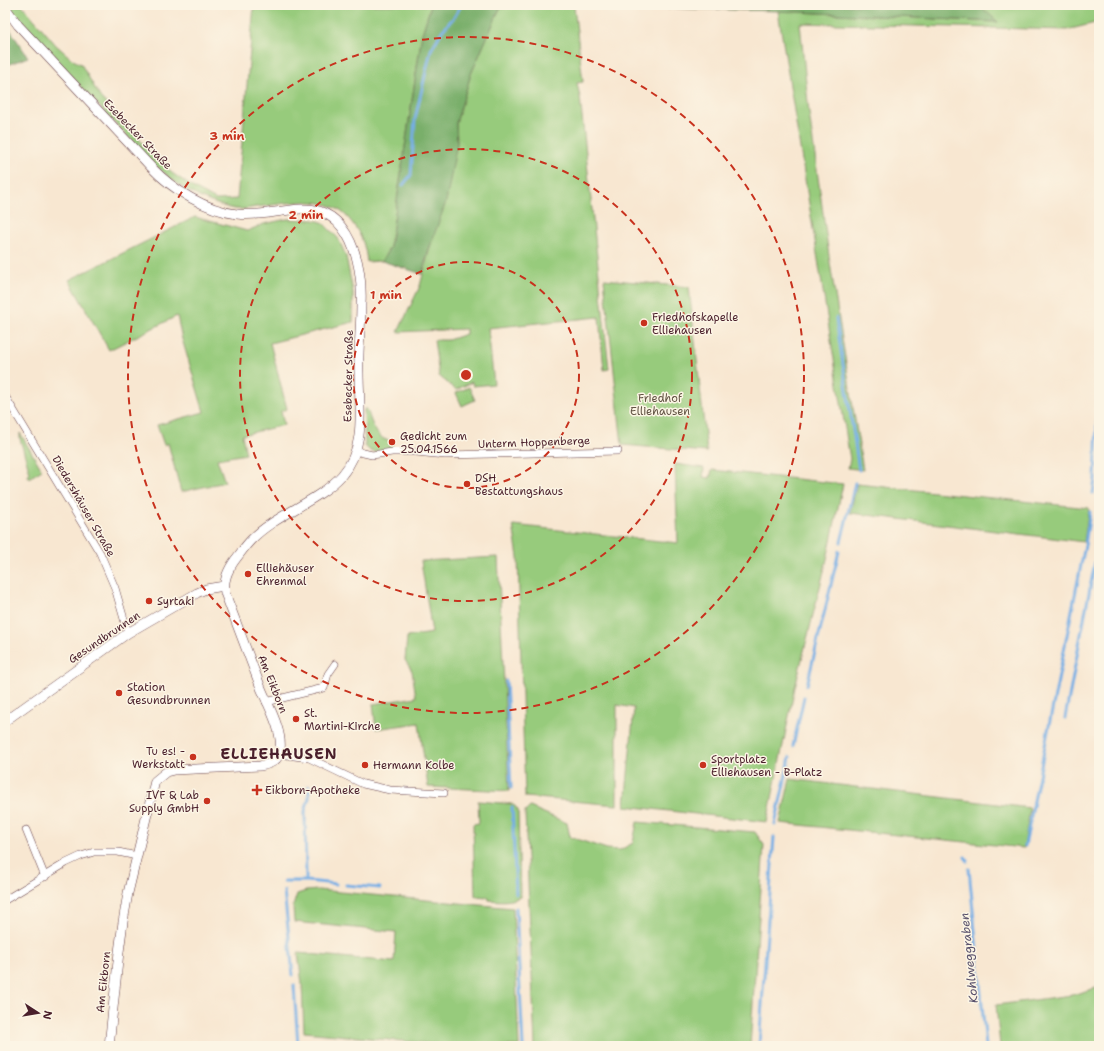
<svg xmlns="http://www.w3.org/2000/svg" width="1104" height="1051" font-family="'Shantell Sans',sans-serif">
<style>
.green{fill:#97cb7b;stroke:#707553}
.forest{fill:#79af6b;stroke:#62674b}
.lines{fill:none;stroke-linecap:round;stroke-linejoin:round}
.stream{stroke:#75aee5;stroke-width:3}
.minor-casing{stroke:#643d44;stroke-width:8}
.tertiary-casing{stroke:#643d44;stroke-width:10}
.minor{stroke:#fff;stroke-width:7}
.tertiary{stroke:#fff;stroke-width:9}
.ring{fill:none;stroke:#c8321e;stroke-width:2;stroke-dasharray:7 5}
.poi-dot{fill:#c8321e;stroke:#fcf5e5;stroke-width:1.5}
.labels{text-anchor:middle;stroke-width:3;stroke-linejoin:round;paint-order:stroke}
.street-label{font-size:11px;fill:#4a1f2b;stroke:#fcf5e5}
.poi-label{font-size:11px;fill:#4a1f2b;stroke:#fcf5e5;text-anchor:start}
.park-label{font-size:11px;fill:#615343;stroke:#fcf5e5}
.water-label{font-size:12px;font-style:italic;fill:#59516c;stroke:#fcf5e5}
.district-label{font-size:15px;font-weight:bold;letter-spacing:1px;fill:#4a1f2b;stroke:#fcf5e5}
.centre{fill:#c8321e;stroke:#fcf5e5;stroke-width:2}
.ring-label{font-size:12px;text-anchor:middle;font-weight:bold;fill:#c8321e;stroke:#fcf5e5;stroke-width:3;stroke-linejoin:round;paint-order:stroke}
</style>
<rect width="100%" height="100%" fill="#fcf5e5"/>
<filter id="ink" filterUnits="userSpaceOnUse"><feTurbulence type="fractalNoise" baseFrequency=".025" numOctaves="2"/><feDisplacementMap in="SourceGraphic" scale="8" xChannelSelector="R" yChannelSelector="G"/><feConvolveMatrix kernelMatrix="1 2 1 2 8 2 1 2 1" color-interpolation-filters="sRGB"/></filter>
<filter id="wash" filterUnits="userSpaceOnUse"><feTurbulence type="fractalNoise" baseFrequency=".012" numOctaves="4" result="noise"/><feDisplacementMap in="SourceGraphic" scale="16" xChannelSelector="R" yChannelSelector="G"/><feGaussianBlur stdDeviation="0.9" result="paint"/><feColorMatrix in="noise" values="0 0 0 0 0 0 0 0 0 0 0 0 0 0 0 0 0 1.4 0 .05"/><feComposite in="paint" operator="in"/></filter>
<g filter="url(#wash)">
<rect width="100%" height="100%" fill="#f8e7d1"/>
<path class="green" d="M9 5H22L56 45 73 60 81 64 100 97 148 149 172 173 194 188 216 200 237 199 254 5H431L422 34 390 247 382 261 367 262C365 244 361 234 350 220 328 192 287 204 256 207 250 208 242 210 235 209 226 208 218 204 209 201 168 185 142 151 112 120 81 87 50 53 19 20Z
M538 5 574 6 583 82 577 83 580 97 609 369 604 370 599 317 488 328 494 384 473 386 472 382 456 390 439 376 434 340H448L466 334V329L398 332 420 286 457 143 456 123 471 74 500 8Z
M979 5H1099V22L1067 30 800 23 809 113 830 263 863 470 848 468 850 459 778 11 997 22Z
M195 217 247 231 264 224 287 219 314 220 322 222 338 238 346 256 353 292V322L270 343 287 409 281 411 284 425 242 435 246 454 217 459 225 482 181 492 168 443 164 445 157 425 204 412 182 339 177 316 109 350 69 280Z
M604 279 689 287 707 452 622 445Z
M469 387 475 400 462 406 456 393Z
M364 409H367C371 421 376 440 391 441L393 446C389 451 376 454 371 451 369 450 367 448 365 446Z
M20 433 42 470 29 478 28 476 30 473 20 439Z
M675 464 704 468 703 477 710 478 712 470 843 484 827 559 795 687 767 822 625 806 634 708 617 705V805L525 797 518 557 513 525 678 543Z
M857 484 1089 508 1084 542 850 513Z
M498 557 509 791 428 787 419 723 376 729 373 704 416 697 412 671 405 660 407 637 432 633 421 561Z
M790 779 1030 808 1024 848 780 823Z
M478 801 513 804 518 810 520 897C510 902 500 901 489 900L488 897 475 896 473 824 479 823Z
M530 807 567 823 570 837 607 849 620 850 633 843 637 822 755 832 764 845 750 1046H535L525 812Z
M318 890 513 908 519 1046H456L304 1032 302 984 298 953 394 962 396 932 294 922 293 906 297 894 306 891Z
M1099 987V1046H1000L996 1005 1072 995Z"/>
<path class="forest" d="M431 5H979L998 22 778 11 538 5 500 8 471 74 456 123 457 143 446 202 428 252 422 274 382 261 390 247 422 34Z
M5 22 28 57 5 66Z"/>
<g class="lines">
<path class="stream" d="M1096 61 1099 101
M403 185 411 175 415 119 431 50 442 31 455 16 461 5
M836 318 859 470
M1093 493 1095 479 1099 367
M841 542 855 483
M506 681 511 788
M807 685 839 551
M1065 718 1099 541
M793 746 804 697
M512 807 516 894
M775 824 790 757
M1025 846 1085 545 1090 512
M965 857 968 861
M969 869 986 1046
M306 878 305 811 309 798V786
M284 881H307L306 880
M307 881 336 884
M346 885 380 888
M284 891 293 975
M516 908 523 1046
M294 985 298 1046
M759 1046 774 837"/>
</g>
</g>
<g filter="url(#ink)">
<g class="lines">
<defs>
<path id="minor" d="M5 396 100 553 115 588 128 633
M355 451 372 455 392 452H416L445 455 618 451
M266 702 324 688 328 674 335 664
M279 754 309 758 363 784 390 790 444 793
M26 830 45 877
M5 900 66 863 81 856 94 852H118L137 856"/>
<path id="tertiary" d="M5 7 18 25 151 167C173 190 205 210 237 214 258 217 280 210 301 209 351 206 363 267 361 305 361 328 358 350 359 373 359 407 367 447 342 475 318 502 276 514 251 540 245 546 240 554 235 560 228 570 223 580 225 593 237 625 249 657 261 688 268 705 283 731 280 750 279 761 270 764 260 766L174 770 166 772 155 781 128 893 123 922 119 952 109 1046
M5 721 128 633 197 593 206 589 224 586"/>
</defs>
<use href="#minor" class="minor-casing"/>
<use href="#tertiary" class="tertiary-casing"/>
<use href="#minor" class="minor"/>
<use href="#tertiary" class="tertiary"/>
</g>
</g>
<g class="ring">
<circle cx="466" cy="375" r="113"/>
<circle cx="466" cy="375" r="226"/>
<circle cx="466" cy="375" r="338"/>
</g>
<g class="poi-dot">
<circle cx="644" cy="323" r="4"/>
<circle cx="392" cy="442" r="4"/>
<circle cx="467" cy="484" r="4"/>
<circle cx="248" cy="574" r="4"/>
<circle cx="149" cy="601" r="4"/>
<circle cx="119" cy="693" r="4"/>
<circle cx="296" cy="719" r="4"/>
<circle cx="193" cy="757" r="4"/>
<circle cx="365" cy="765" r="4"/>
<circle cx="703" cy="765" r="4"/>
<path d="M255 784h4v4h4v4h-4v4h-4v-4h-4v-4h4z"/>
<circle cx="207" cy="801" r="4"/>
</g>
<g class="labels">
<g class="street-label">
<text transform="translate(138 134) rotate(46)" y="4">Esebecker Straße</text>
<text transform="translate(348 376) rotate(-89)" y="4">Esebecker Straße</text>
<text transform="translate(534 442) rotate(-2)" y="4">Unterm Hoppenberge</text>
<text transform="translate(84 506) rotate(60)" y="4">Diedershäuser Straße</text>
<text transform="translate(104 637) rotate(-34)" y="4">Gesundbrunnen</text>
<text transform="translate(273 684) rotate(68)" y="4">Am Eikborn</text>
<text transform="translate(103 982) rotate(-84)" y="4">Am Eikborn</text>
</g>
<g class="poi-label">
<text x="652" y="321">Friedhofskapelle<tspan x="652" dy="13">Elliehausen</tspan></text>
<text x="400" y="440">Gedicht zum<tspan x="400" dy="13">25.04.1566</tspan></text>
<text x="475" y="482">DSH<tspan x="475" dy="13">Bestattungshaus</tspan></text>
<text x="256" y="572">Elliehäuser<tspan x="256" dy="13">Ehrenmal</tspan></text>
<text x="157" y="605">Syrtaki</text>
<text x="127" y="691">Station<tspan x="127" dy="13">Gesundbrunnen</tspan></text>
<text x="304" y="717">St.<tspan x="304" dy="13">Martini-Kirche</tspan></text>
<text x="185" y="755" text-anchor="end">Tu es! -<tspan x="185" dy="13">Werkstatt</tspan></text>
<text x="711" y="763">Sportplatz<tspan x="711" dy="13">Elliehausen - B-Platz</tspan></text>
<text x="373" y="769">Hermann Kolbe</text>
<text x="265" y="794">Eikborn-Apotheke</text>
<text x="199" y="799" text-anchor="end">IVF &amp; Lab<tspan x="199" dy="13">Supply GmbH</tspan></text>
</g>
<g class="park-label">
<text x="660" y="402">Friedhof<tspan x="660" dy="13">Elliehausen</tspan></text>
</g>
<g class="water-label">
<text transform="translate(969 958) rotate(-96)" y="4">Kohlweggraben</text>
</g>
<g class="district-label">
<text x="279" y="759">ELLIEHAUSEN</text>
</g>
</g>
<circle cx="466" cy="375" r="6" class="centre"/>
<g class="ring-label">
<text x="227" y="140">3 min</text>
<text x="306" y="219">2 min</text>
<text x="386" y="299">1 min</text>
</g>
<rect width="1104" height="1051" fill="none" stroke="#fcf5e5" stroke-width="20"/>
<g transform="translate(38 1013) rotate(102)" stroke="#fcf5e5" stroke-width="3" paint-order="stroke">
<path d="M0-3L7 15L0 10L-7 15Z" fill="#4a1f2b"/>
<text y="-6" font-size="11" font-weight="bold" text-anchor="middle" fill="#4a1f2b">N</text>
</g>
</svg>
